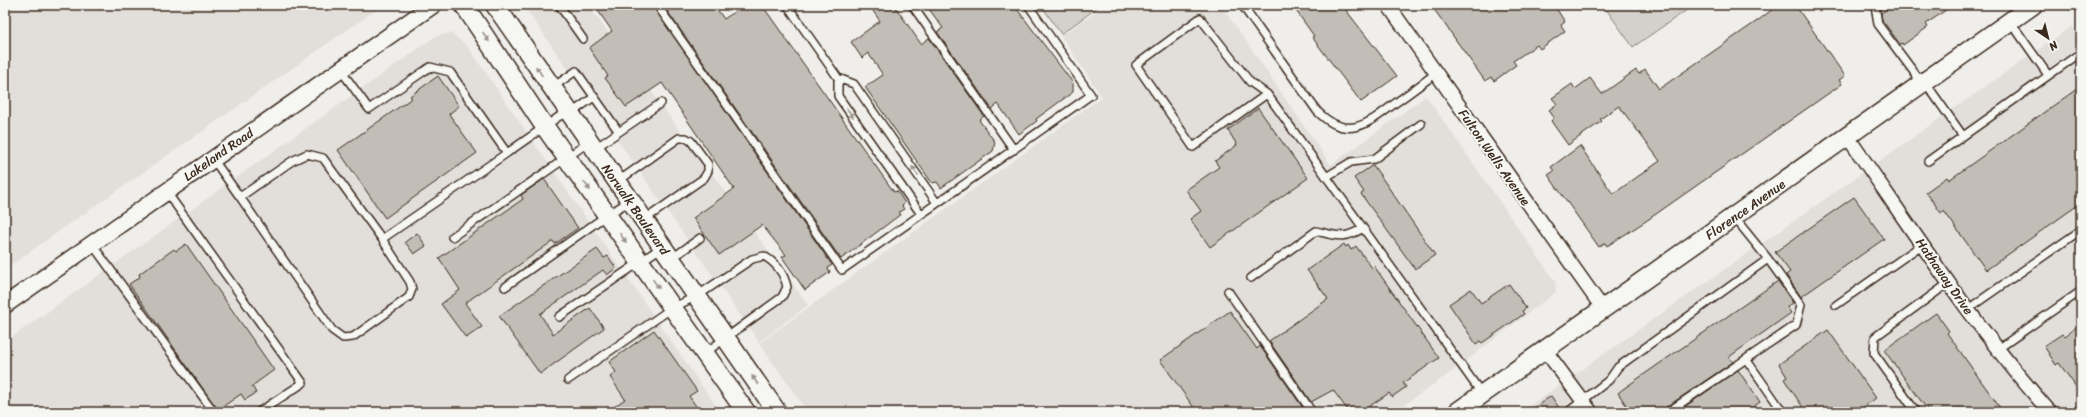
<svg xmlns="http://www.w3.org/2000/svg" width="2086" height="417" font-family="Sriracha,sans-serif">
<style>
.built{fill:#e2dfdb}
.green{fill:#d4d1cc;stroke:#887e75}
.building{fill:#c2bdb7;stroke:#3b2a1e}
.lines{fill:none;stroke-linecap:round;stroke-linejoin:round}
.service-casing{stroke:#3b2a1e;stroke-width:10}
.minor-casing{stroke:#3b2a1e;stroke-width:16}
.tertiary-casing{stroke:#3b2a1e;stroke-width:19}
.secondary-casing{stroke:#3b2a1e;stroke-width:21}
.service{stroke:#f6f6f2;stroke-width:7}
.minor{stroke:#f6f6f2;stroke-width:13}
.tertiary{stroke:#f6f6f2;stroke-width:16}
.secondary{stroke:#f6f6f2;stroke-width:18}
.oneway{fill:#989088}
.labels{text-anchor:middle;stroke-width:4;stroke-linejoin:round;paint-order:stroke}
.street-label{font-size:13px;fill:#3b2a1e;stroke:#f6f6f2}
</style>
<rect width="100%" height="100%" fill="#efeeea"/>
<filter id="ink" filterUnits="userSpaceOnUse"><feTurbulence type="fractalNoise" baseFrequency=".025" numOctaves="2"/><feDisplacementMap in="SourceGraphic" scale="8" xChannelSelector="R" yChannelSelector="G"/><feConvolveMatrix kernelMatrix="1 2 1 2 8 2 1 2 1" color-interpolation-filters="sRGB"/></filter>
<g filter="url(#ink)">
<path class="built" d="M5 5H383L5 269Z
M523 5H588L808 305 759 342Z
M1105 5H1221L1331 165 1426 96 1555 281 1556 292 1454 370 1394 412H808L759 343 1102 97 1061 36Z
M2072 26 2081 39V412H1521Z
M451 33 468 47 720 412H5V342L436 36Z"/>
<path class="green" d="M1041 5H1101L1061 34Z
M1603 5H1694L1633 47Z"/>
<path class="building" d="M594 5H652L832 265 828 268 830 272 805 290 782 257 786 255 762 225 719 255 693 218 734 189 662 83 626 107 605 78 608 76 589 48 612 31Z
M663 5H714L724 19 744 5H762L894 192 897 191 905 203 902 206 904 209 899 212 901 214 841 259Z
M869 5H894L921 44 929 38 984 116 979 120 995 142 993 151 941 188 937 182 932 183 865 87 883 75 868 53 862 58 851 42 880 21Z
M926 5H1014L1073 83V92L1036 119 1037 121 1019 134 998 104 992 109 937 32 943 28Z
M1292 5H1342L1397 76 1361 102 1312 37 1314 36Z
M1431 5H1554L1565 22 1561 25 1565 31 1540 49 1537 45 1513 61 1516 65 1494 81 1491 77 1485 81Z
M1778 5H1795L1845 76 1839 80 1842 84 1646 221 1607 246 1605 243 1599 247 1548 175 1554 171 1551 167 1580 146 1613 194 1660 161 1619 106 1600 119 1602 121 1568 145 1551 121 1554 118 1549 110 1557 104 1552 98 1572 84 1575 89 1590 78 1602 94 1636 70 1639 74 1645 69 1659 89 1760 19Z
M1893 5H1953L1926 24 1928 27 1903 45 1902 43 1900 44 1882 20 1881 13Z
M438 76 459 106 449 114 477 153 385 218 338 150 412 98 410 96Z
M2081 86V203L1986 270 1944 211 1941 213 1926 192 1947 177 1949 180Z
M1258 108 1308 178 1210 247 1190 219 1201 211 1186 190 1219 167 1215 161 1237 145 1228 130Z
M1373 165 1435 255 1415 269 1361 194 1364 192 1354 178Z
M544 179 578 228 555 244 553 241 465 303 482 327 466 338 441 304 460 290 439 258 523 199 521 195Z
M1854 197 1884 239 1801 297 1786 275 1790 272 1775 252Z
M417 233 426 246 414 254 405 242Z
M186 244 274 370 252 386 256 393 245 400 241 394 218 410 129 284 140 277 139 274 174 249 176 251Z
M1344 244 1346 247 1348 245 1351 250 1356 246 1372 268 1374 266 1439 358 1403 383 1406 387 1392 397 1389 393 1361 412H1349L1333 390 1311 402 1269 341 1328 299 1307 270Z
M597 249 604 258 608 256 616 268 607 275 603 270 540 314 553 334 590 308 604 328 540 374 499 316Z
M1778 281 1793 303 1787 307 1791 313 1729 357 1733 362 1665 408 1663 412H1633L1626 405 1618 393 1623 389Z
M1509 284 1526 308 1522 311 1524 314 1482 343 1480 341 1476 344 1449 304 1471 289 1481 303Z
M1230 311 1257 349 1260 346 1303 408 1298 412H1197L1160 360Z
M1936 313 1949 331 1947 333 2003 412H1929L1884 350Z
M2081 324V394L2059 363 2056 365 2044 346 2062 334 2064 336Z
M654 330 697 391 689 396 700 412H607L625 399 610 377 616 372 609 362Z
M1828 330 1876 398 1857 412H1806L1784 379 1787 377 1779 364Z
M1738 370 1760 402 1746 412H1677Z
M1551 396 1562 412H1528Z"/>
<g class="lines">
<defs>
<path id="service" d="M559 5 583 39
M657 5 842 270 1091 95 1028 5
M787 5 838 78V96L921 214
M912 5 1014 150
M1242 5 1317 111C1346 141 1367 125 1394 104 1408 94 1422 84 1436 73
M1875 5 1878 24 1922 83
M2079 5 2081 8
M2010 21 2048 75
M340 69 369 109 430 67 450 72 507 153 567 111
M838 78 854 84 937 203
M1925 82 1963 136
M553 87 576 71 619 132
M1267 94 1193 147 1136 65 1200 18 1250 82 1267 94 1482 394
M570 114 594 97
M594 149 661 103
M213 159 240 197 292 161 307 154 323 158 382 239 507 153
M1928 161 2076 56
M1326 177 1351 162 1374 159 1421 124
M617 182 679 138H686L691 141 708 164V171L704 178 644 220
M166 191 303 383 259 412
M240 197 332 330 343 338 353 337 409 297 412 289 410 282 382 239
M452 237 589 142
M92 244 214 412
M671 259 700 238
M1251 278 1316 231C1337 236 1344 240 1363 228
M505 287 607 215 630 201
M1228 291 1312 412
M1836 305 1923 244
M1968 309 2081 230
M559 317 662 247
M1998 349 2081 291
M1746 359 1783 412
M568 380 672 308 697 296 752 259 764 256C776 263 784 273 787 287L782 297 705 353
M1568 412 1609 380 1618 367 1768 259
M1668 412 1796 325 1801 305 1768 259 1734 217
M1916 412 1874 353 1875 337 1950 282"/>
<path id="minor" d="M1388 5 1603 309
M1847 136C1912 229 1974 327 2050 412
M1545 350 1591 412"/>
<path id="tertiary" d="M5 305 433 5"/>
<path id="secondary" d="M464 5 545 127 746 412
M495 5 777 412
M1457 412 2033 5"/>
</defs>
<use href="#service" class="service-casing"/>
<use href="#minor" class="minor-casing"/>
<use href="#tertiary" class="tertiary-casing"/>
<use href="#secondary" class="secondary-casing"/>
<use href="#service" class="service"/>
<use href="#minor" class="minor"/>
<use href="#tertiary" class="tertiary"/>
<use href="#secondary" class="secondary"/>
</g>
<defs><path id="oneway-solid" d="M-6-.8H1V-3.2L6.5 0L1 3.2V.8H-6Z"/></defs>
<g class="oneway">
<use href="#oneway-solid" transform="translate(486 37) rotate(56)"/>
<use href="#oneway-solid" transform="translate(539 71) rotate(-124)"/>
<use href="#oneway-solid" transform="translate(850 113) rotate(55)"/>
<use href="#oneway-solid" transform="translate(915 171) rotate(-125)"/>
<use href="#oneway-solid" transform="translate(587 186) rotate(55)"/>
<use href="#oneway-solid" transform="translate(623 238) rotate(55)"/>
<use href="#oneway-solid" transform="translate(656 284) rotate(55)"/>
<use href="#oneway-solid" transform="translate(755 380) rotate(-125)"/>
</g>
</g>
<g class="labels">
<g class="street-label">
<text transform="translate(218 154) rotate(-35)" y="5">Lakeland Road</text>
<text transform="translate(1495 157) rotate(55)" y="5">Fulton Wells Avenue</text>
<text transform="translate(636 209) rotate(55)" y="5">Norwalk Boulevard</text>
<text transform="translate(1745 209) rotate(-35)" y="5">Florence Avenue</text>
<text transform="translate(1945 276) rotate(55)" y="5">Hathaway Drive</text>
</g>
</g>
<rect width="2086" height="417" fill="none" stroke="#f6f6f2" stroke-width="20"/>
<rect x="10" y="10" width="2066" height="397" fill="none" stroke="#3b2a1e" stroke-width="1.5" filter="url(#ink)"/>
<g transform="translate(2048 38) rotate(145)" stroke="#f6f6f2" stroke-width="3" paint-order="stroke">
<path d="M0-3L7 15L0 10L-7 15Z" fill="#3b2a1e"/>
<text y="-6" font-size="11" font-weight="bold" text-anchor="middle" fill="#3b2a1e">N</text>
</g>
</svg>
